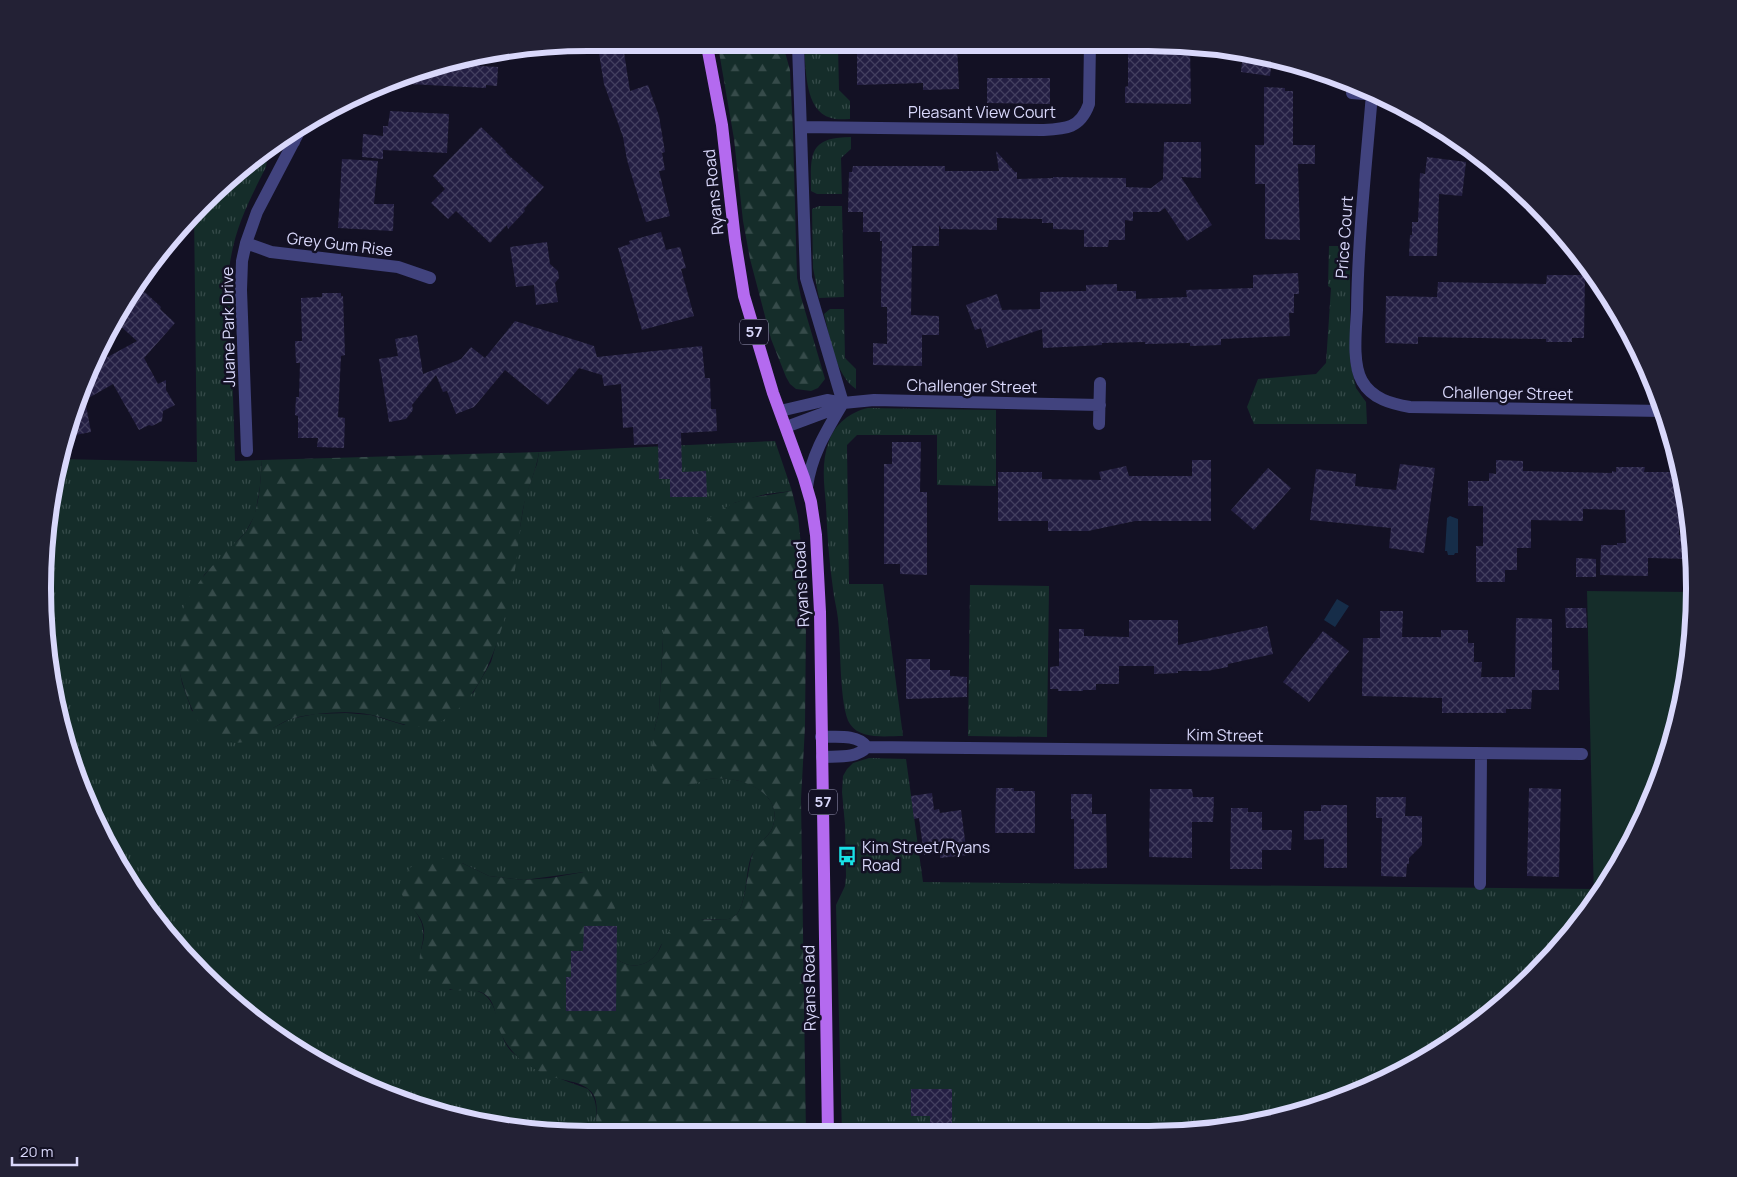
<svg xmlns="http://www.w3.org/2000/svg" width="1737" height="1177" font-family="Manrope,sans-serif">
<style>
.grass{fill:url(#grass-tufts)}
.forest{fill:url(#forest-firs)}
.green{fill:#152d2a}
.water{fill:#162d49}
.building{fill:url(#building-cross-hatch)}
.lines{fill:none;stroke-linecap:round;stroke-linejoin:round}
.minor{stroke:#41437e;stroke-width:12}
.major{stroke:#b46aef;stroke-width:12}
.labels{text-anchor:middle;stroke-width:5;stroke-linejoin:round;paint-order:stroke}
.shield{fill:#131124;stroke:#9e9cba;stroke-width:1}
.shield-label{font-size:15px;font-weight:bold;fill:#d9d8fb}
.street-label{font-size:16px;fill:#d9d8fb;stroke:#131124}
.poi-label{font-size:16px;fill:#d9d8fb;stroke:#131124;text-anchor:start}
.rim{fill:none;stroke:#d9d8fb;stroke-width:6}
</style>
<defs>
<pattern id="grass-tufts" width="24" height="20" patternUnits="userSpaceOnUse" patternTransform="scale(1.25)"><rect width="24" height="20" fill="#152d2a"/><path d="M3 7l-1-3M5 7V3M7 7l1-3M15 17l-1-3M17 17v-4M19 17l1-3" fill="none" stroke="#364b4a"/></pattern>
<pattern id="forest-firs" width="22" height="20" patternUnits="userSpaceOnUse" patternTransform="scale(1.25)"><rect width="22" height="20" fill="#152d2a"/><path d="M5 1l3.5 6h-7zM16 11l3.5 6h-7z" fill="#364b4a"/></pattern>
<pattern id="building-cross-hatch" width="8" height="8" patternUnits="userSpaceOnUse" patternTransform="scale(1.25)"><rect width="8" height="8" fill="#241f43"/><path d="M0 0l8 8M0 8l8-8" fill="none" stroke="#433f5f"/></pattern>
</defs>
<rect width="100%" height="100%" fill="#131124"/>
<path class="grass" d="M804 45H838L839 90 850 101V119C844 119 837 120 831 118 804 111 806 67 804 45Z
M851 137V149L841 158 842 194H817L811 191C811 156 807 137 851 137Z
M265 151 267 160 266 167C248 203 234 229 229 270L235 461 262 460 260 486 255 515 245 533 204 575 177 656 182 683 192 711 273 728 290 719 315 714 346 713 371 715 404 725 473 693 491 662 506 610 525 498 537 464 539 452 775 441 792 491 766 494 734 503 663 638 659 712 654 731 687 786C694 784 701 780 708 779 736 774 784 790 773 826 770 837 755 844 750 860 746 874 746 905 736 915 726 925 708 915 696 922 686 929 673 934 664 942 660 945 660 948 658 952 648 967 629 970 616 958L584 872 524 880 489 876 462 863 403 897C419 915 428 924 421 949L450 990C458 990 466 989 473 990 503 995 493 1034 512 1052 531 1070 564 1080 588 1089 603 1107 591 1117 599 1134L482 1124 347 1078 256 1022 203 975 116 861 72 764 53 695 44 553 59 459 197 462 194 212 203 202Z
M819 206H842L844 297 819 298 813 268 812 209Z
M1329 246H1350V361L1356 388 1366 402 1367 424H1254L1247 407 1258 379 1316 374 1326 363 1331 288 1328 286Z
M830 309H844L845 358 856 369V389C835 375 830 337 824 314Z
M868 408 996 410V486L937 485V435H857L847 445 849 584H883L903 736C887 736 860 740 850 724 839 708 841 642 838 619 837 609 834 599 833 589 829 561 827 533 826 505 824 484 821 462 829 441 835 424 850 412 868 408Z
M970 585 1049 586 1047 737 968 736Z
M869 758 906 759 923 882 1594 889V902L1535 974 1452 1042 1358 1093 1255 1124 1148 1135 842 1134 836 905 845 886 846 876 845 825 842 792 843 776 847 769 853 763Z"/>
<path class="forest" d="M783 45 790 70 793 132 797 278 801 297 825 379 818 388 811 391 796 389 790 384 786 377 771 339 750 259 743 221 734 139 718 46Z
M539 452C536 472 527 489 523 509 520 525 519 540 517 556 511 602 493 681 456 711 424 738 407 724 372 715 355 711 334 712 317 714 308 715 296 717 288 720 263 732 246 751 218 739 214 738 208 736 206 734 203 732 201 726 199 723 188 703 181 681 177 659 169 614 197 582 226 551 233 544 242 538 247 530 260 509 260 485 262 460Z
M792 491 798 516 801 545 806 623 805 727 801 799 806 1134H599C592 1122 601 1107 593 1094 584 1080 559 1081 544 1074 538 1071 531 1067 525 1063 511 1053 502 1039 497 1023 495 1013 495 1003 486 995 476 987 461 993 449 989 443 987 435 982 430 978 408 958 429 947 423 925 420 913 409 907 403 897 401 893 401 887 400 882L409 869 419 860 440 858 462 863 489 876 524 880 550 878 584 872 598 880 610 892 616 911V958C629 970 648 967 658 952 663 944 664 934 672 929 681 924 689 921 700 920 711 918 727 923 736 915 746 906 747 868 753 853 757 843 770 837 773 826 784 790 736 775 709 779 702 780 695 785 687 786 680 788 672 786 665 786L653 774 651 754 654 731 659 712 663 638 672 590 687 551 701 526 716 512 734 503 749 498Z"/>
<path class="green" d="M1587 591 1694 592 1684 695 1653 797 1603 892 1594 902Z"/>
<path class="water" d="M1450 516 1458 519V553H1455L1454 555H1448L1447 551H1445L1447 518Z
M1337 599 1349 606 1335 627 1324 620Z"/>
<path class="building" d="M1148 42 1190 47 1191 104 1125 103V87L1128 86V43Z
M957 44 959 89 923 90V83L857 85V45Z
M623 46 630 91 648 85 659 116 665 152 662 153 665 170 659 171 670 216 646 222 627 160 623 137 604 84 598 47Z
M1243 52 1255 53 1272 59 1270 76 1241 72Z
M481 56 480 66 498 67 497 86 486 85V88L389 83 413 71Z
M987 78H1050V104L987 103Z
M1264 87 1285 88V91H1293V145H1315V164H1298L1300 240 1265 239V184H1255V145H1264Z
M390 111 449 114 447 153 383 150V159L362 157 363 134 383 136V126H388Z
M481 127 506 151 505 152 544 187 524 209 525 211 508 229 507 225 490 243 456 211 448 219 431 203 445 189 433 176Z
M1164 142H1201V178L1181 177 1212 225 1187 241 1165 208 1159 212H1133V221L1125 220V240H1109L1108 247H1084V230L1053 229V223H1042V219L997 218V230L941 229 939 225V246H912L911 315 939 316V335H922V366L873 365V343L887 344V307H881L882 241H880V232H863V212H848L849 172H852L853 166H945V171H999L996 151 1015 172H1017V179L1053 178V177L1126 178V187L1151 188 1163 179Z
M1427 157 1466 162 1462 196 1439 194 1437 256H1409L1410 235H1412V222H1418L1420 173 1425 174Z
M342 159 378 161 374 204H394L393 231 338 228Z
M661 232 666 250 680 247 686 268 681 269 694 316 642 330 618 248 630 244 629 241Z
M547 242 550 264 558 271 559 278 555 283 558 302 536 305 534 285 516 287 510 247Z
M1298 273 1299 294H1294V313H1289L1290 336 1221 339V345L1190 346V343L1145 344V342L1102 343V345L1043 348 1042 329 987 348 981 328 975 330 966 305 997 294 1002 310 1040 309V292L1086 291V285L1117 284V291H1136V299L1187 297 1186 290 1253 288V275Z
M1547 275H1585L1584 338H1572V342H1546V339L1418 337V344L1385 343 1386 296 1437 297 1438 282 1546 284Z
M138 286 161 307 160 309 175 323 144 358 158 384 166 380V390L175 405 163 411 162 421 152 426 149 425 139 430 113 384 85 400 91 432 65 437 84 380 93 365 137 341 117 323Z
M322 293H341V296H343L345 355 341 356 338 417 345 418 344 448 317 447 318 438H298V416L295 415 296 397H299L300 363H296L295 341H302L301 298 322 297Z
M515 321 594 346 597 357 702 346 705 378H710L711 409H716L717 431 681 433 682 472 706 471 707 497H670V479H659L658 444 634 445 633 427 623 428 621 384 604 386 602 375 579 368 548 405 505 370 474 407 456 414 447 391 443 392 436 375 412 405 413 410 406 419 389 422 379 359 398 356 395 339 417 335 423 374 461 359 471 347 485 358Z
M892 442H921L920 492H927V575L900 574V564H884V464H892Z
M1192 460H1211V521H1135L1088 531H1048V521H998V472H1042V479L1101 480 1099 472 1126 466 1129 476H1192Z
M1496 460 1523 461V471L1612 473V471L1616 472V467H1645L1644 472H1681L1684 482 1686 501H1680L1679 535H1689L1692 559 1648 558V576L1600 575 1601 545H1617V543H1626L1625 510 1583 509V521L1531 520V548H1517V570H1505V582H1476V546H1483V506H1468V481H1489V473L1496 474Z
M1400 464 1435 468 1424 553 1389 548 1391 528 1310 520 1316 469 1356 474 1355 486 1396 490Z
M1268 468 1291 488 1254 530 1231 510Z
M1576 558 1596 559V577H1576Z
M1565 608H1586L1587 628H1566Z
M1380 611H1403L1402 637H1441V630H1468V643H1474V662H1482L1481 677H1515L1516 618 1552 619V670H1559V690H1532L1531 709H1506V713H1442V698L1362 696 1363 638H1380Z
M1129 620H1178V645L1267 626 1273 654 1228 664V667L1207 671H1178V673L1154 674V666H1119V684H1096V690H1083V691H1058V689H1050V667L1059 666V629H1084V636L1129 637Z
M1323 631 1349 651 1309 702 1283 682Z
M906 659H930V670H950V676L967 677V697L906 699Z
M996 788H1014V791H1035V833H995Z
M1529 788 1561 789 1559 877 1527 876Z
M1150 789H1192L1193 797H1214L1213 822H1192V858L1149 857Z
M932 793 934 810 939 809 940 813 961 810 967 855 940 858V855H937L936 853 924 855 919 818 914 819 911 796Z
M1071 794H1092V814H1106L1107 868 1074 869V819H1071Z
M1376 797H1406L1405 816H1422V845L1409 858V864H1407L1406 877 1381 876 1382 818H1376Z
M1321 805H1347V868H1324V839L1304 840V811H1321Z
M1231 808H1248V812H1262V830H1292L1291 850H1262V869H1230Z
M584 926H617L616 1011H566V977H571V951H583Z
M911 1089H952V1134H930V1116H911Z"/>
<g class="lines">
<path class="minor" d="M798 45 806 278 843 403
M1352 93 1377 95
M1372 94C1366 166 1358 238 1357 310 1356 330 1352 364 1362 381 1372 399 1392 404 1410 407L1663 411
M801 127 1042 130C1065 129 1080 129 1089 104L1090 43
M282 137 294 142
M246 243 271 252 398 267 430 278
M780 411 827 400 843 403 874 400 1100 405
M1099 424 1100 383
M786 427 829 411 841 404
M247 451 241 290 242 261 246 243 257 212 302 126
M807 487C811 455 827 430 843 403
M821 737C836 737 858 734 867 747
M822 757C837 756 856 759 867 747L1582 754
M1480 884 1481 754"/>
<path class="major" d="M707 46 722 125 735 240 744 296 773 393 804 478 811 502 816 535 820 612 828 1135"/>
</g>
<defs>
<symbol id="bus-bare" viewBox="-9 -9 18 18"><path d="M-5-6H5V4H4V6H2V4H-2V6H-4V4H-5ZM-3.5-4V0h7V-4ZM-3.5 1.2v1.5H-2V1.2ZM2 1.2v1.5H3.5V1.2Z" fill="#18e1e6" stroke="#131124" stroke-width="2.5" paint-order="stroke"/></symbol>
</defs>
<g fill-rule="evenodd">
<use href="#bus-bare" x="833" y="842" width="28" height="28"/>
</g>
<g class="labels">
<g class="shield">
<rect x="740" y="319.5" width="28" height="25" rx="4"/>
<rect x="809" y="789.5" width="28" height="25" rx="4"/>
</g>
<g class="shield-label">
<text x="754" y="337">57</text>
<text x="823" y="807">57</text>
</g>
<g class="street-label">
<text x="982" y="118">Pleasant View Court</text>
<text transform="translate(713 192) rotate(-96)" y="6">Ryans Road</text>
<text transform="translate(1344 237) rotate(-86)" y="6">Price Court</text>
<text transform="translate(340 244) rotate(7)" y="6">Grey Gum Rise</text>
<text transform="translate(228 327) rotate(-91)" y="6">Juane Park Drive</text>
<text transform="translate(972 386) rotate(1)" y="6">Challenger Street</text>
<text transform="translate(1508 393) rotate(1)" y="6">Challenger Street</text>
<text transform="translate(801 584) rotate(-93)" y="6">Ryans Road</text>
<text transform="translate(1225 735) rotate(1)" y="6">Kim Street</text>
<text transform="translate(809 988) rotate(-91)" y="6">Ryans Road</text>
</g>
<g class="poi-label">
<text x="862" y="853">Kim Street/Ryans<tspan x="862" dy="18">Road</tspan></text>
</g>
</g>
<path d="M0 0H1737V1177H0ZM588 51H1149A537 537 0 0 1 1686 588V589A537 537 0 0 1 1149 1126H588A537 537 0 0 1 51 589V588A537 537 0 0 1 588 51Z" fill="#232135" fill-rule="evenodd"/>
<path class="rim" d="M588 51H1149A537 537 0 0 1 1686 588V589A537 537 0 0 1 1149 1126H588A537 537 0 0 1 51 589V588A537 537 0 0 1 588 51Z"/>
<path d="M12 1157v8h65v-8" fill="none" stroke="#d9d8fb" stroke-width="2.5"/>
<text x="20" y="1157" font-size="15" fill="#d9d8fb" stroke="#131124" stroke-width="4" paint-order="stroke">20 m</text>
</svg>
